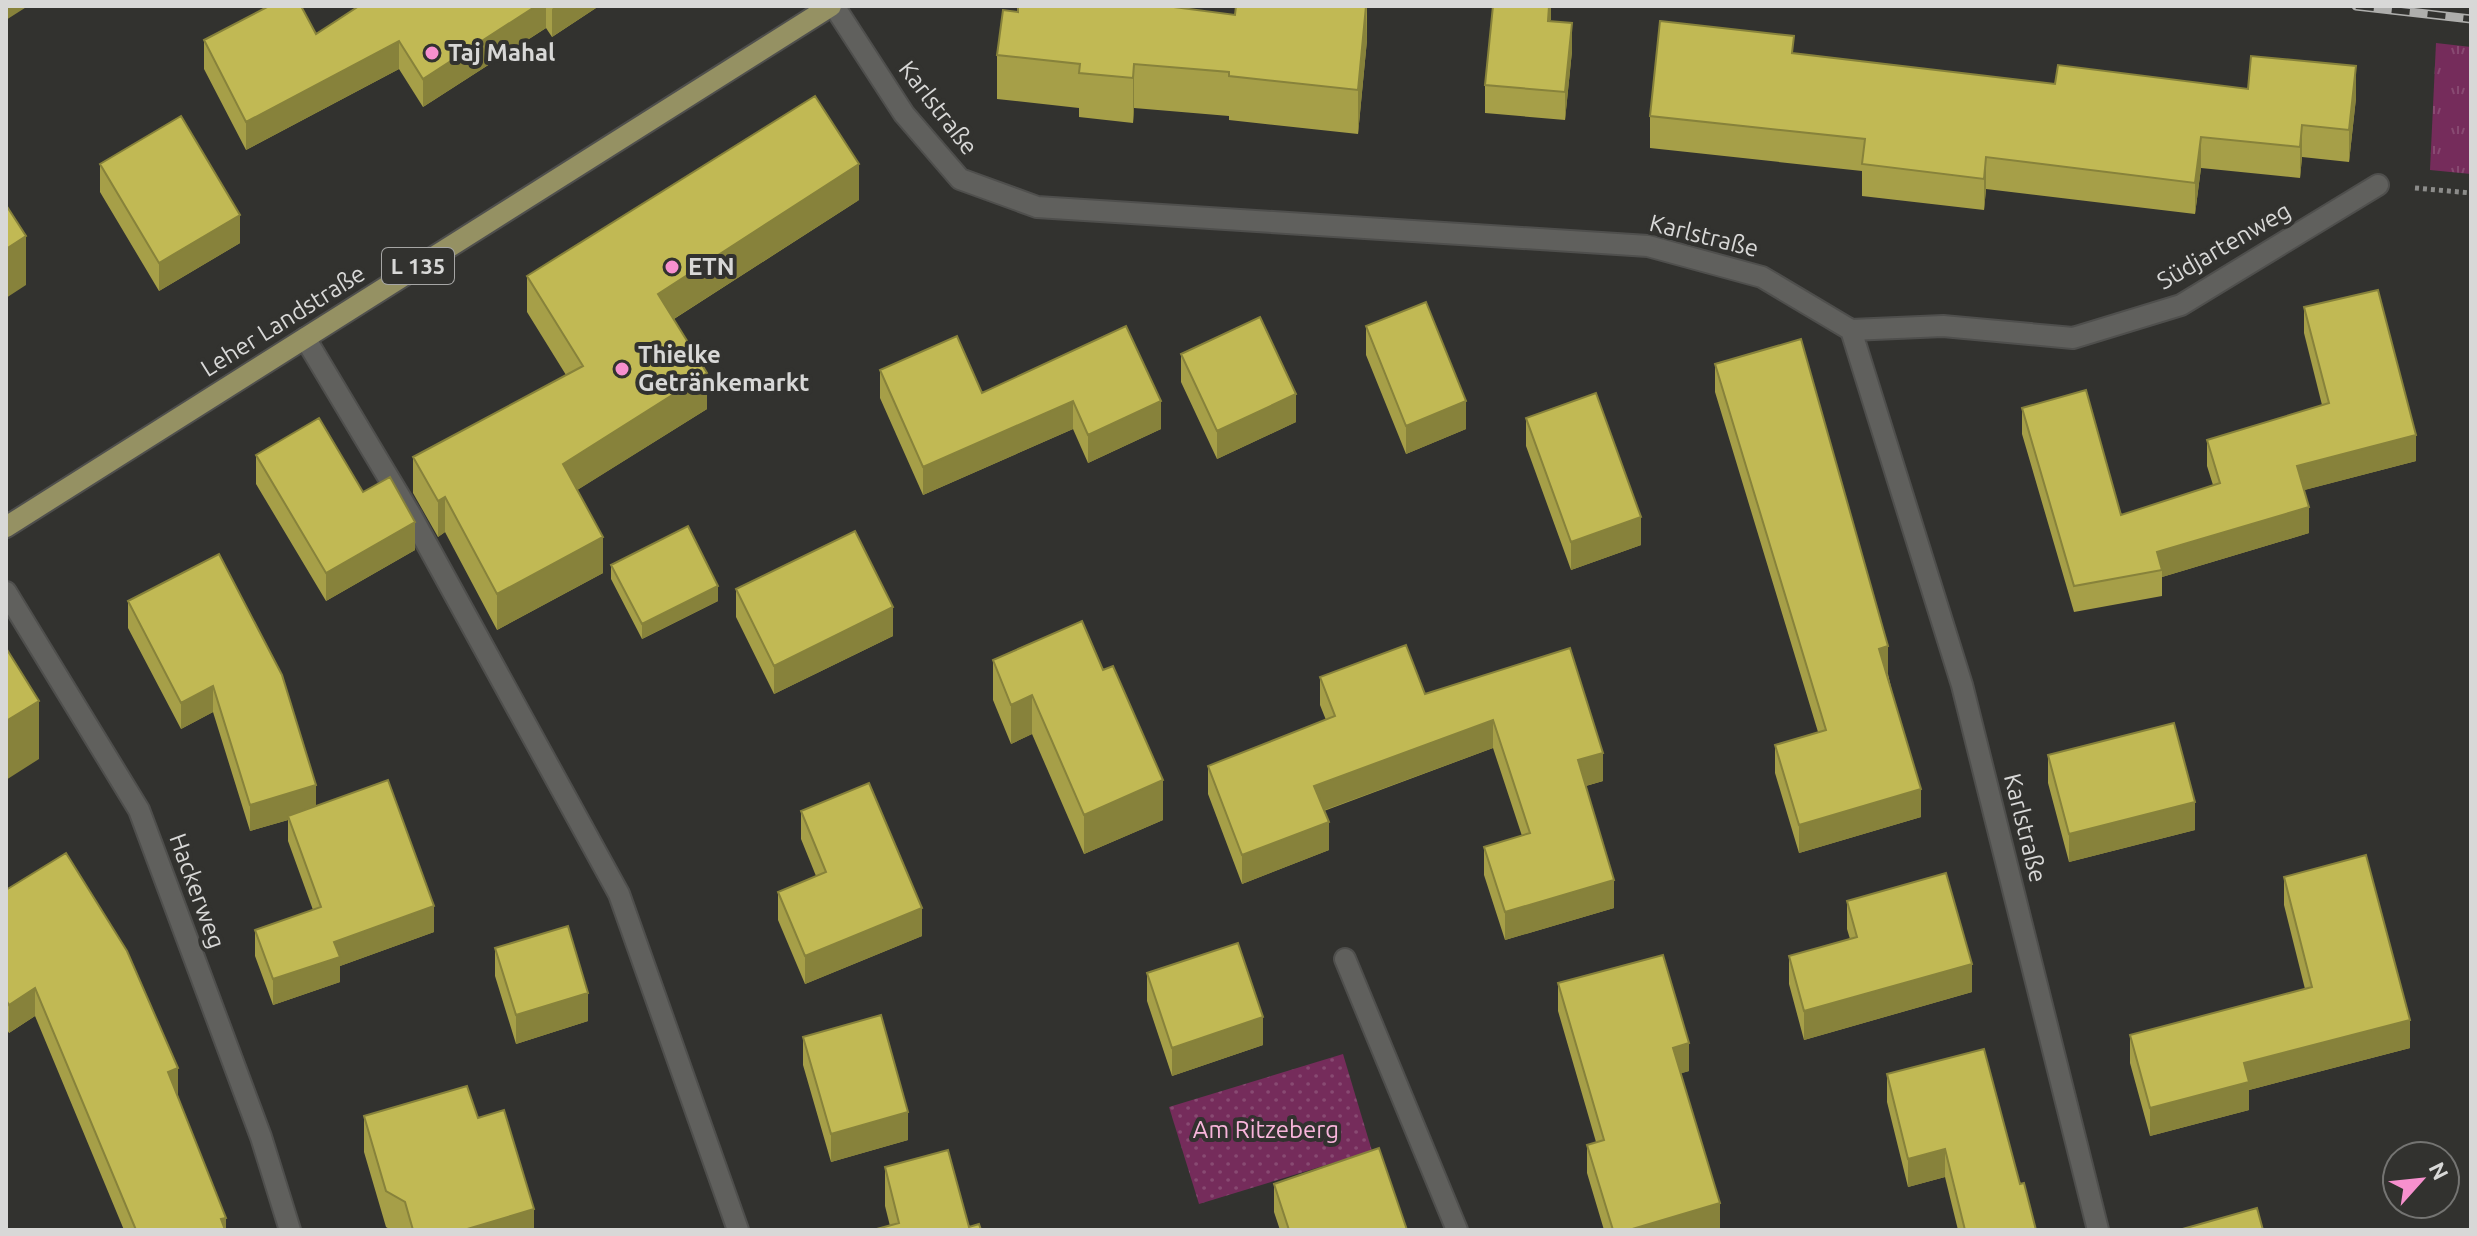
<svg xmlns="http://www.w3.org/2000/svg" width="2477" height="1236" font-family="Ubuntu,sans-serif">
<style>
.grass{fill:url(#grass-tufts)}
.park{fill:url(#park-dots)}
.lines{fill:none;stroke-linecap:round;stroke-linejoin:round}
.minor-casing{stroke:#4f4f4d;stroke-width:24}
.major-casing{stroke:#4f4f4d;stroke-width:24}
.path{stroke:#8c8c8a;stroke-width:5;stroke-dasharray:4 4;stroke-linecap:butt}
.minor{stroke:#60605d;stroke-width:20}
.major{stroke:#959163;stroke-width:20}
.rail-casing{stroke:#aeaeac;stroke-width:9}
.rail{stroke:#32322f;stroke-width:6;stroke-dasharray:18;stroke-linecap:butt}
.wall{fill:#a69f48}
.shaded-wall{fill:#87823b}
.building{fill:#c1b954;stroke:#87823b;stroke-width:2}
.poi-dot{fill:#f790ce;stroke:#32322f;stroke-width:3}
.labels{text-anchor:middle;stroke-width:8;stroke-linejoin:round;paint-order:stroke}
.shield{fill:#32322f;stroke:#a6a6a5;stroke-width:2}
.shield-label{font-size:22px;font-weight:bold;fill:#d8d8d7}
.poi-label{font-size:24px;font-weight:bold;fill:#d8d8d7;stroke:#32322f;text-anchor:start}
.street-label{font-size:24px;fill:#d8d8d7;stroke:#32322f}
.park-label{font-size:24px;fill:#f8b5db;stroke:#32322f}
</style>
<defs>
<pattern id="grass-tufts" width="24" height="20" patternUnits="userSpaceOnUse" patternTransform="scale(2)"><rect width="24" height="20" fill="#752c5b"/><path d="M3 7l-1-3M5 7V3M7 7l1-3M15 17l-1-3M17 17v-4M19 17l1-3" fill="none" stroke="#884a72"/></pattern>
<pattern id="park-dots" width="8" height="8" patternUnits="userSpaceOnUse" patternTransform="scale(2)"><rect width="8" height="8" fill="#752c5b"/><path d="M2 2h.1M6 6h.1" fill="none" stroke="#884a72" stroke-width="1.8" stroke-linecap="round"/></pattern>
</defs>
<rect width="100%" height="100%" fill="#32322f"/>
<path class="grass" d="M2436 43 2471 47V174L2430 170Z"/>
<path class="park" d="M1343 1054 1372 1151 1199 1204 1169 1107Z"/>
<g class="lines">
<defs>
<path id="minor" d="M834 6 904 114 960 179 1037 207 1648 246 1762 277 1851 330 1962 685 2098 1230
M1851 330 1943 326 2073 338 2181 305 2378 185
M305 338 412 517 619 894 738 1230
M6 592 139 810 261 1137 290 1230
M1345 959 1457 1230"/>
<path id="major" d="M6 527 831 6"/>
</defs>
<use href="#minor" class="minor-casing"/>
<use href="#major" class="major-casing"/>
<path class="path" d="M2415 188 2471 193"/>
<use href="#minor" class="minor"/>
<use href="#major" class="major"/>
<defs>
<path id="rail" d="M2356 6 2471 19"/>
</defs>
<use href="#rail" class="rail-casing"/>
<use href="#rail" class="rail"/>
</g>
<path class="wall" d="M359 6H599L552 37 546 28 423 107 399 69 246 150 204 69V40L316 34Z
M1367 6V40L1358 134 1229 120V116L1134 108 1133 123 1079 117V108L997 99V55L1018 12 1235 15Z
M1551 6 1550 21 1572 51 1565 120 1485 113V85Z
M1794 53 2055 84 2248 89 2356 98 2349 162 2302 157 2300 178 2201 168 2195 214 1986 189 1984 210 1862 196V171L1650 148V116Z
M100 164 240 243 159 291 100 192Z
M859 200 674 319 707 409 577 490 603 573 497 630 445 532 438 537 413 493V457L566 375 527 312V276Z
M2304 307 2416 461 2304 490 2309 533 2162 577V596L2074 612 2022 434V408L2121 515 2213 485 2207 466V440L2322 405 2304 333Z
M1366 326 1466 429 1406 454 1366 355Z
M1181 354 1296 422 1217 459 1181 382Z
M1715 364 1888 674 1921 817 1799 853 1775 773V745L1818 732 1715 392Z
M880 370 982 393 1161 401V429L1088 463 1073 429 923 495 880 398Z
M1526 418 1641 545 1571 570 1526 446Z
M256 455 415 550 326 601 256 484Z
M219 554 316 806 434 932 340 966V982L273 1005 255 956V930L313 910 288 841V820L250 831 213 712 181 729 128 628V601Z
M611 565 718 601 642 639 611 579Z
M736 589 893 636 774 694 736 617Z
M1082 621 1163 820 1084 854 1032 734 1011 744 993 700V660Z
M1570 648 1603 781 1586 786 1614 908 1505 940 1484 875V847L1522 836 1493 748 1324 811 1329 850 1242 884 1208 794V766L1326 720 1320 705V677L1425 694Z
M2048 755 2195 830 2069 862 2048 783Z
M801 811 922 936 805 984 778 920V892L816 876 801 839Z
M2284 877 2410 1048 2249 1090V1110L2150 1136 2130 1063V1035L2305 989 2284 905Z
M6 890 178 1096 226 1230H124L35 1016 9 1033 6 1028Z
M1847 901 1972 992 1804 1040 1789 984V956L1850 939 1847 929Z
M495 948 588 1021 516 1044 495 976Z
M1147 973 1263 1045 1172 1076 1147 1001Z
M1558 983 1689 1071 1681 1073 1720 1230H1604L1587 1173V1145L1596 1142 1558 1011Z
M803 1037 908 1140 831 1162 803 1065Z
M1887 1074 2020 1184 2036 1230H1958L1945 1177 1908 1187 1887 1102Z
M364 1116 478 1118 534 1230H391L386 1227 364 1152Z
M885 1167 969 1227 890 1226 885 1206Z
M1274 1184 1407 1230H1280L1274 1212Z"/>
<path class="shaded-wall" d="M6 6H28L6 20Z
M536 6H546V28L423 107V79Z
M556 6H599L552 37V9Z
M1366 6 1367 40 1358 134V90Z
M1549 6H1551V20L1548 21Z
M1572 23V51L1565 120V92Z
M399 41V69L246 150V122Z
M1134 64V108L1133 123V78Z
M2356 66V98L2349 162V130Z
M2302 125V157L2300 178V147Z
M2201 137V168L2195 214V183Z
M1986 157V189L1984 210V179Z
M859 164V200L658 329V294Z
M240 215V243L159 291V263Z
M26 236V285L6 298V249Z
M707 373V409L563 499V464Z
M1296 394V422L1217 459V431Z
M1073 401V429L923 495V467Z
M1161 401V429L1088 463V435Z
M1466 401V429L1406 454V426Z
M2416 435V461L2297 492V466Z
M445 497V532L438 537V501Z
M2309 507V533L2162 577V570L2157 552Z
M1641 517V545L1571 570V542Z
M415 522V550L326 601V573Z
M603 537V573L497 630V594Z
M718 586V601L642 639V624Z
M893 607V636L774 694V666Z
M1888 646V674L1879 677V649Z
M213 686V712L181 729V703Z
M1032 695V734L1011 744V705Z
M39 701V759L6 780V721Z
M1493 720V748L1314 814V786Z
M1603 753V781L1578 788V760Z
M1163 780V820L1084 854V815Z
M316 785V811L288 816V820L250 831V805Z
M1921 789V817L1799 853V825Z
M2195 802V830L2069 862V834Z
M1329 822V850L1242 884V855Z
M1614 880V908L1505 940V912Z
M434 906V932L340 966V982L273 1005V979L334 942Z
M922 908V936L805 984V956Z
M1972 964V992L1804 1040V1011Z
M35 988V1016L9 1033V1005Z
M588 993V1021L516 1044V1015Z
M1263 1017V1045L1172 1076V1048Z
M2410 1020V1048L2249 1090V1110L2150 1136V1108L2244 1063Z
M1689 1043V1071L1673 1076V1048Z
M178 1068V1096L168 1100V1072Z
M908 1112V1140L831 1162V1134Z
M1945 1149V1177L1908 1187V1159Z
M1720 1203V1230H1629Z
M534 1209V1230H464Z
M226 1218V1230H221V1219Z"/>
<path class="building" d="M269 6H301L316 34 359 6H536L423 79 399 41 246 122 204 40Z
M1018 6H1166L1235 15 1236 6H1366L1358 90 1229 76V72L1134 64 1133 78 1079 73 1080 64 997 55 1003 10 1018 12Z
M1493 6H1549L1548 21 1572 23 1565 92 1485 85Z
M1660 21 1794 36 1792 53 2055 84 2058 65 2248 89 2251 56 2356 66 2349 130 2302 125 2300 147 2201 137 2195 183 1986 157 1984 179 1862 164 1865 139 1650 116Z
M815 96 859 164 658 294 707 373 563 464 603 537 497 594 445 497 438 501 413 457 583 366 527 276Z
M181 116 240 215 159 263 100 164Z
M6 205 26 236 6 249Z
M2378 290 2416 435 2297 466 2309 507 2157 552 2162 570 2074 586 2022 408 2086 390 2121 515 2220 483 2207 440 2329 403 2304 307Z
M1426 302 1466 401 1406 426 1366 326Z
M1260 317 1296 394 1217 431 1181 354Z
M1126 326 1161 401 1088 435 1073 401 923 467 880 370 957 336 982 393Z
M1801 339 1888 646 1879 649 1921 789 1799 825 1775 745 1826 730 1715 364Z
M1596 393 1641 517 1571 542 1526 418Z
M319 418 363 492 390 477 415 522 326 573 256 455Z
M688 526 718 586 642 624 611 565Z
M855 531 893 607 774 666 736 589Z
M219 554 282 675 316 785 250 805 213 686 181 703 128 601Z
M1082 621 1103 670 1113 666 1163 780 1084 815 1032 695 1011 705 993 660Z
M1406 645 1425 694 1570 648 1603 753 1578 760 1614 880 1505 912 1484 847 1530 833 1493 720 1314 786 1329 822 1242 855 1208 766 1335 716 1320 677Z
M6 648 39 701 6 721Z
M2174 723 2195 802 2069 834 2048 755Z
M388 780 434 906 334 942 340 957 273 979 255 930 321 907 288 816Z
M869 783 922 908 805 956 778 892 826 872 801 811Z
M66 853 127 951 178 1068 168 1072 226 1218 221 1219 225 1230H136L35 988 9 1005 6 1000V890Z
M2366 855 2410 1020 2244 1063 2249 1082 2150 1108 2130 1035 2312 987 2284 877Z
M1946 873 1972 964 1804 1011 1789 956 1857 937 1847 901Z
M568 926 588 993 516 1015 495 948Z
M1238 943 1263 1017 1172 1048 1147 973Z
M1663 955 1689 1043 1673 1048 1720 1203 1629 1230H1613L1587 1145 1604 1140 1558 983Z
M881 1015 908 1112 831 1134 803 1037Z
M1984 1049 2020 1184 2024 1183 2036 1230H1965L1945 1149 1908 1159 1887 1074Z
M467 1086 478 1118 504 1110 534 1209 464 1230H413L405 1202 386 1191 364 1116Z
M1379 1148 1407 1230H1289L1274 1184Z
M948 1150 969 1227 979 1224 981 1230H873L899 1223 885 1167Z
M2257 1208 2263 1230H2179Z"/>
<g class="poi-dot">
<circle cx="432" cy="53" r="8"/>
<circle cx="672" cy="267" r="8"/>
<circle cx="622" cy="369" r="8"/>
</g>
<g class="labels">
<rect class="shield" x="382" y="248" width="72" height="36" rx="6"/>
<g class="shield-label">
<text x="418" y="274">L 135</text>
</g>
<g class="poi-label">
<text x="448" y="61">Taj Mahal</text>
<text x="688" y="275">ETN</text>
<text x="638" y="363">Thielke<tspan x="638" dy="28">Getränkemarkt</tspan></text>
</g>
<g class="street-label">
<text transform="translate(938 108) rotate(52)" y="8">Karlstraße</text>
<text transform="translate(1704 236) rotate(14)" y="8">Karlstraße</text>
<text transform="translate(2224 246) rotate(-30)" y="8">Südjartenweg</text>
<text transform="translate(283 321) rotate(-32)" y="8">Leher Landstraße</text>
<text transform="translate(2025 828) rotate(76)" y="8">Karlstraße</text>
<text transform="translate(197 891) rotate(70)" y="8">Hackerweg</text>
</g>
<g class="park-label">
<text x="1266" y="1138">Am Ritzeberg</text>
</g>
</g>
<rect width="2477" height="1236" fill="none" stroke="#d8d8d7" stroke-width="16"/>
<g transform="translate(2421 1180) rotate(63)"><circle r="38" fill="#32322f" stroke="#747472" stroke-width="2"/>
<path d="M0-6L14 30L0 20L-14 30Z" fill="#f790ce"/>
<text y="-12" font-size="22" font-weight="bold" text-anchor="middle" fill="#d8d8d7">N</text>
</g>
</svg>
